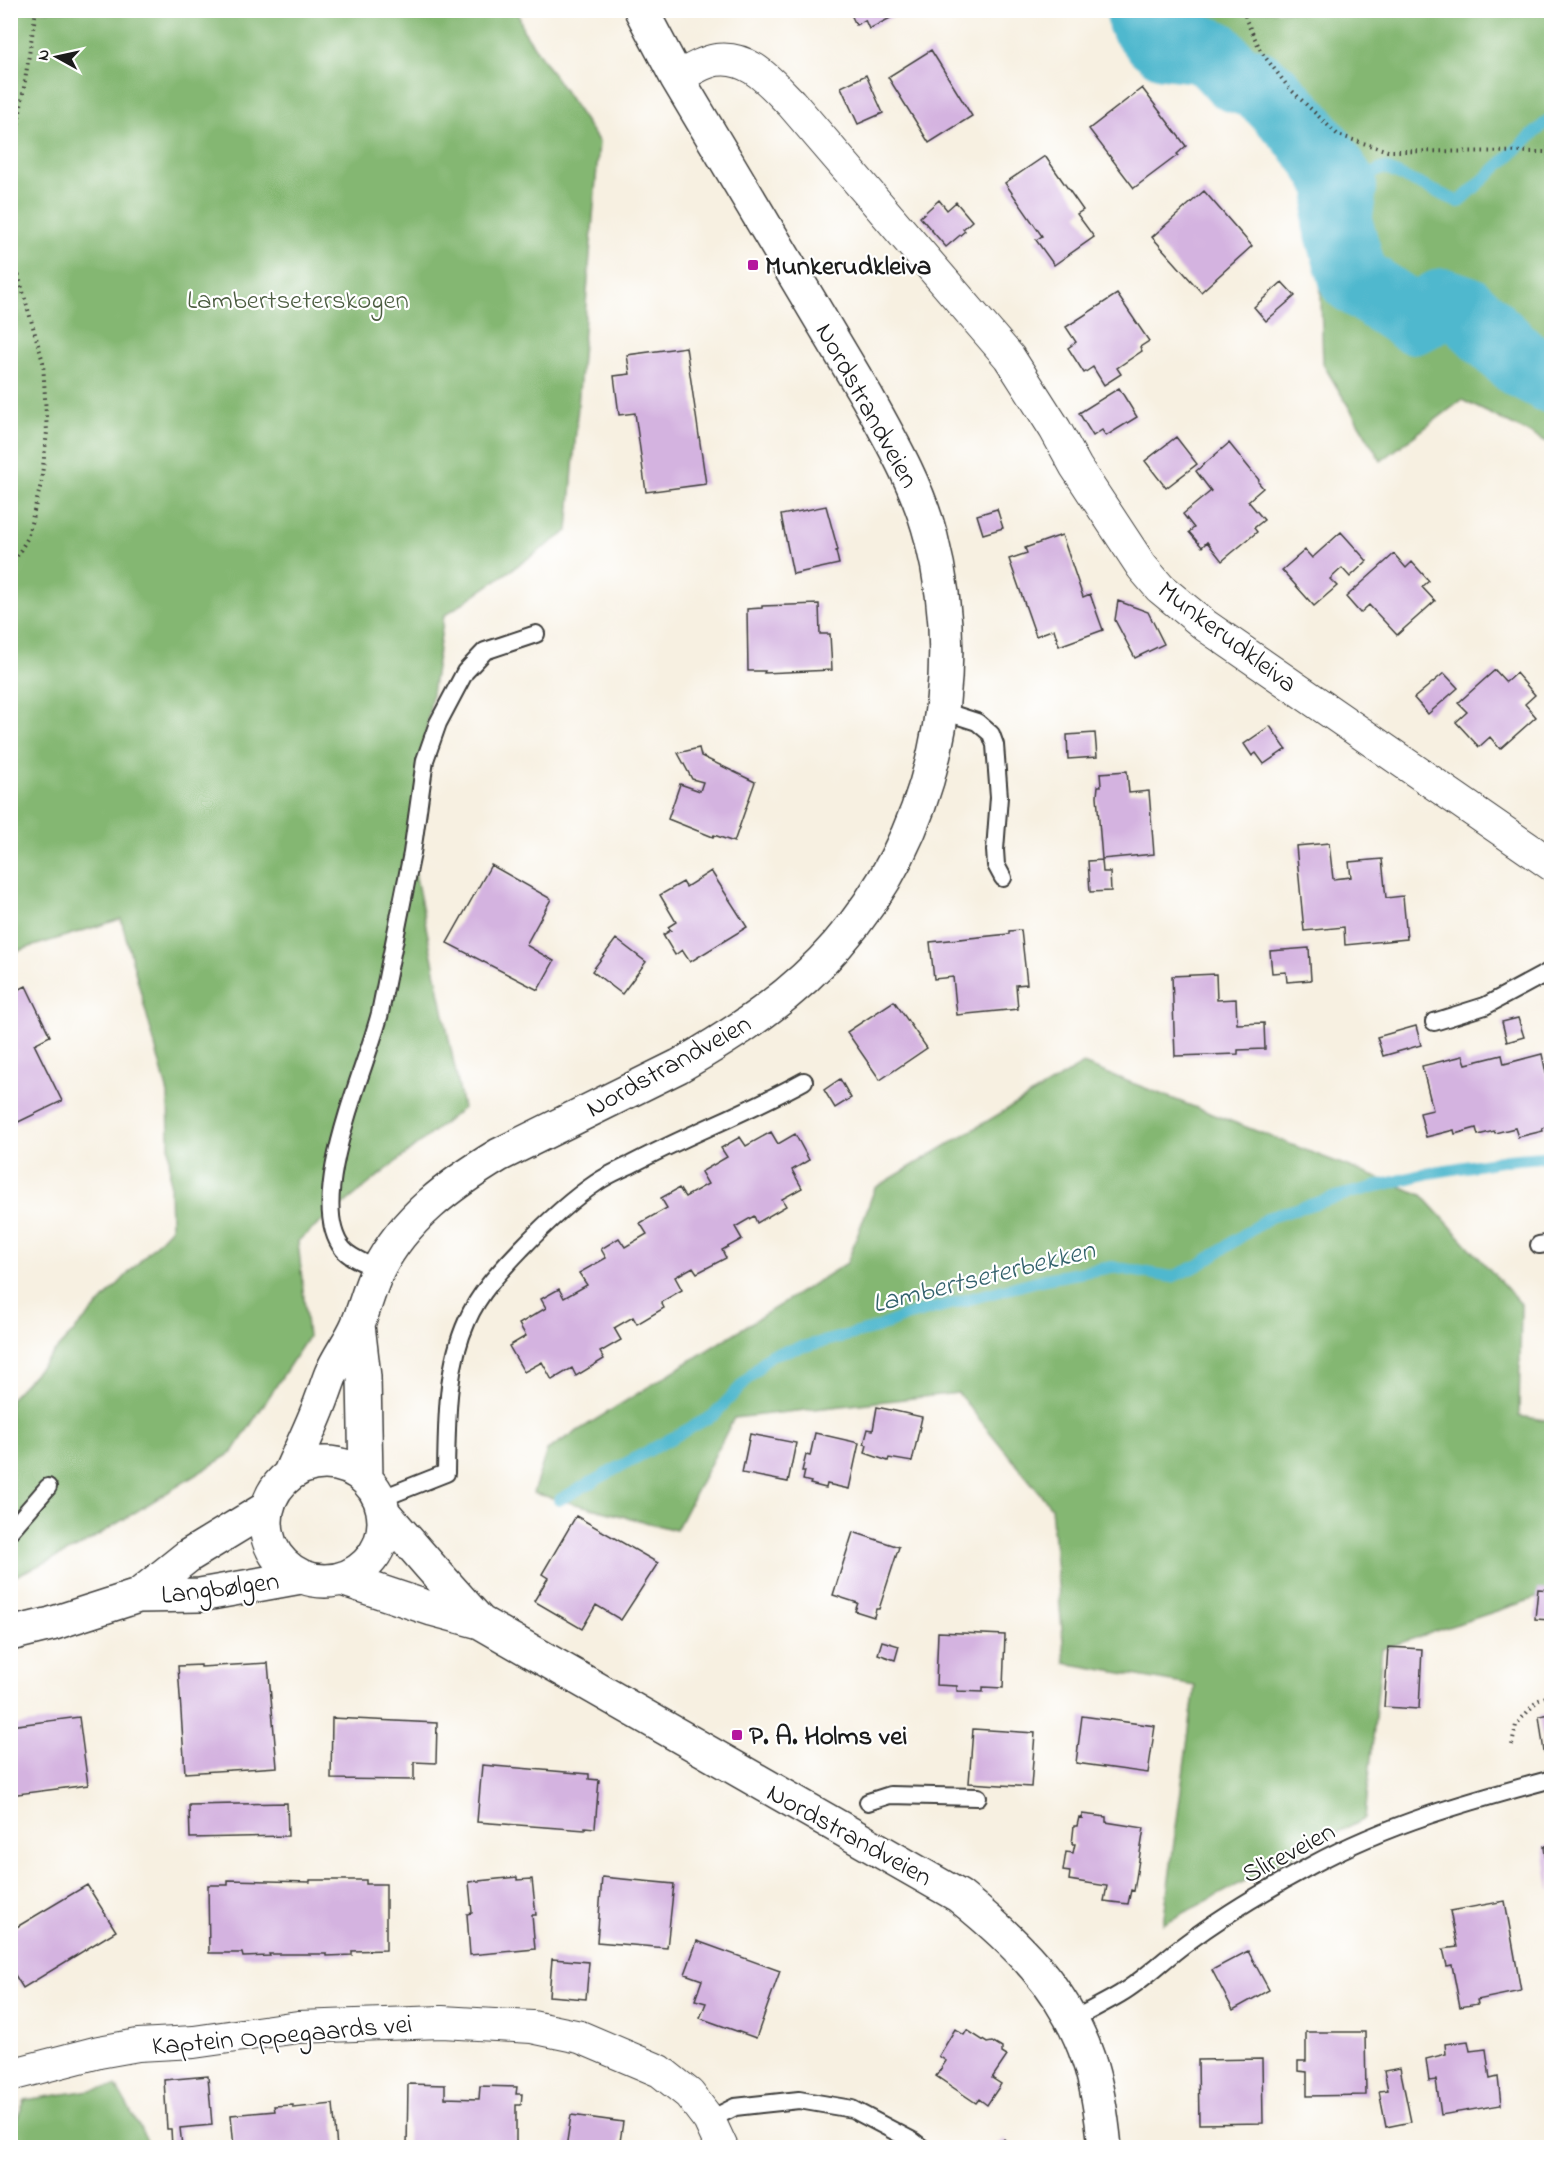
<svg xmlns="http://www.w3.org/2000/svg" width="1562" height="2158" font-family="'Indie Flower',sans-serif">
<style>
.forest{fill:#84b772;stroke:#506a47;stroke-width:1.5}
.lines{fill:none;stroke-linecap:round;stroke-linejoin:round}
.stream{stroke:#50b8ce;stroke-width:12}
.river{stroke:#50b8ce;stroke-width:70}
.building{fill:#d4b3e0}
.lane-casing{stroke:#3d3c3a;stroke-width:20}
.street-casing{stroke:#3d3c3a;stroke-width:34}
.secondary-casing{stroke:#3d3c3a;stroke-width:36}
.path{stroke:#3d3c3a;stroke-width:4;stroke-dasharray:1.5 4.5;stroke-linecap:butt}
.lane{stroke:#fff;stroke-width:16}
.street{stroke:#fff;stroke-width:32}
.secondary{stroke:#fff;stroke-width:33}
.poi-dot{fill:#b5179e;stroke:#fff;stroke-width:2}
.labels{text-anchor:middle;stroke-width:4.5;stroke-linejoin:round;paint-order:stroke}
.poi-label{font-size:27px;font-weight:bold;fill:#1c1c1c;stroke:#fff;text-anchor:start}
.park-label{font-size:27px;fill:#4c5d41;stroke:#fff}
.street-label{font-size:27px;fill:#1c1c1c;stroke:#fff}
.water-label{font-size:28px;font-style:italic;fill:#33626c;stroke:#fff}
</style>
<rect width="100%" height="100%" fill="#fff"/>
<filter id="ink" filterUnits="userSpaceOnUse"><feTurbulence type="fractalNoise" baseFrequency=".0167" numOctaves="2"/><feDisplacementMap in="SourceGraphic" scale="12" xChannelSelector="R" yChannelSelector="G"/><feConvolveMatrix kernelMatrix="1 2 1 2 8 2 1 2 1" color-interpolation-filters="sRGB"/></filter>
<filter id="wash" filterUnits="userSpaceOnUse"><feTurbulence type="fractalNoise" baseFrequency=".008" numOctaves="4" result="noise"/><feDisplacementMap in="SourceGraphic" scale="24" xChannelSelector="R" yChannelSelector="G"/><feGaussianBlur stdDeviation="1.35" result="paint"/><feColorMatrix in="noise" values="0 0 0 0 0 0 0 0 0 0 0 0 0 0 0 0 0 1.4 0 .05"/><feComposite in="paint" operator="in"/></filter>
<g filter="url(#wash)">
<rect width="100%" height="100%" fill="#f7f0e1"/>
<path class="forest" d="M11 11H518L523 30 599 142 568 531 444 616 409 843 463 1108 298 1241 308 1337 233 1452 79 1547 11 1578 10 1399 171 1228 168 1094 121 919 11 953Z
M1175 11H1551V444L1462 400 1381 461 1323 364 1317 174Z
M1083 1064 1422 1195 1521 1304 1519 1416 1551 1421V1593L1382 1649 1365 1818 1163 1924 1195 1686 1065 1663 1051 1507 958 1393 734 1418 676 1530 533 1493 547 1450 847 1263 875 1188Z
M116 2086 151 2147H11V2133L25 2100Z"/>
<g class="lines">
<path class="stream" d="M1342 187 1384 168 1459 202 1552 117
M559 1500 714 1415 770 1355 877 1328 905 1316 1045 1279 1112 1267 1172 1277 1199 1265 1270 1217 1343 1195 1429 1173 1507 1160 1552 1156"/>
<path class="river" d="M1141 10 1142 20 1156 37 1165 44 1196 48 1213 54 1234 77 1255 84 1270 95 1299 125 1322 154 1342 187 1337 222 1354 279 1414 319 1444 303 1465 310 1521 363 1552 379"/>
</g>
<g id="blocks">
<path class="building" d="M849 10H906L869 29 865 20 856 25Z
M931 50 972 116 929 143 888 77Z
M866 75 883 113 858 124 841 87Z
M1142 88 1186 146 1177 154 1178 155 1134 188 1089 129Z
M1045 156 1083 210 1077 214 1094 237 1054 265 1036 240 1042 236 1005 183Z
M1204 191 1252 246 1201 292 1152 237Z
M939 200 947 210 956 202 972 221 963 229 965 231 946 247 920 217Z
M1282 282 1295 296 1266 321 1254 307Z
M1117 294 1149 341 1140 347 1142 351 1117 368 1121 374 1104 385 1093 367 1084 373 1068 348 1076 342 1066 327Z
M686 347 706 484 646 492 635 413 619 415 614 376 630 374 627 355Z
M1119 388 1137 417 1106 436 1102 430 1093 436 1079 413Z
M1176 437 1197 464 1166 488 1145 461Z
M1229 443 1259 480 1258 482 1263 488 1248 501 1264 520 1254 528 1257 532 1222 561 1207 542 1202 547 1189 532 1194 528 1183 514 1211 491 1196 471Z
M826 506 838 550 836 551 839 564 793 574 781 515Z
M997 509 1003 528 983 534 977 515Z
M1341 532 1367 561 1350 577 1342 568 1330 579 1337 586 1314 606 1282 570 1305 550 1312 558Z
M1062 535 1083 597 1090 594 1103 630 1059 646 1054 629 1036 636 1009 559 1027 553 1025 548Z
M1394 554 1406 568 1412 562 1429 581 1422 587 1435 601 1397 635 1369 605 1360 613 1346 597Z
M1118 601 1148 612 1164 644 1135 658 1115 620Z
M819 604 820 634H830L832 670 764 673 765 671H748L747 609 762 608V606Z
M1495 670 1506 682 1516 673 1535 695 1525 704 1536 717 1500 749 1490 737 1479 747 1456 722 1467 712 1458 703Z
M1444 673 1458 688 1428 714 1414 698Z
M1270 726 1286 749 1264 764 1256 753 1252 756 1244 744Z
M1095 733 1097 757 1068 759 1067 735Z
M699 748 701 756 755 782 734 842 714 835 713 837 668 819 680 784 700 791 703 782 692 779 678 753Z
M1127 771 1129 793 1149 791 1154 854 1102 859 1097 796 1098 786H1101L1100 773Z
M1329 843 1333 879 1351 877 1349 862 1382 859 1386 898 1403 896 1407 939 1345 945 1344 927 1304 931 1296 846Z
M1102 860 1103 872H1110L1111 891 1090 892 1088 861Z
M491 865 551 899 526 945 554 961 538 990 447 943Z
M711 871 747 927 690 962 682 950 675 955 663 935 671 930 668 927 676 922 660 895 683 882 686 887Z
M1021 930 1027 984 1016 985 1018 1009 957 1015 953 977 934 979 930 942 1009 934V931Z
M616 939 646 962 622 994 592 971Z
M1309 948 1311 980 1287 982 1286 972 1272 973 1270 951Z
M1216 974 1217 1000 1236 999 1237 1024 1264 1023 1265 1049 1238 1050V1054L1175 1056 1172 976Z
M26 986 50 1036 34 1044 62 1101 10 1126V994Z
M894 1001 927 1048 880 1080 847 1032Z
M1518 1018 1524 1037 1507 1042 1502 1022Z
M1416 1026 1421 1045 1383 1056 1377 1037Z
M1542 1054 1551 1097V1125L1542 1128 1543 1131 1518 1137 1515 1128 1495 1133 1494 1131 1478 1135 1476 1128 1455 1134 1454 1130 1426 1137 1420 1113 1433 1110 1422 1066 1463 1056 1466 1064 1502 1055 1504 1064Z
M840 1079 851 1098 835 1108 824 1090Z
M771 1132 778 1144 795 1134 809 1160 792 1170 802 1188 782 1199 786 1206 757 1223 754 1216 735 1227 742 1239 722 1250 726 1258 697 1273 693 1267 675 1277 682 1290 661 1302 664 1308 637 1324 633 1317 614 1328 621 1340 600 1352 604 1359 576 1376 572 1368 552 1380 542 1362 524 1372 509 1346 526 1336 519 1324 546 1308 541 1299 559 1289 564 1298 587 1285 579 1273 606 1258 601 1249 619 1238 625 1247 647 1234 640 1223 667 1208 661 1198 679 1188 685 1197 708 1184 701 1172 727 1157 721 1148 740 1137 746 1146Z
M877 1407 922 1417 912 1462 889 1458 888 1461 865 1453 867 1445 864 1444 868 1429 873 1430Z
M815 1433 859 1443 849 1489 827 1484 826 1488 810 1484 811 1482 803 1480 805 1471H802L806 1455 810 1456Z
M750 1434 796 1443 788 1482 742 1473Z
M576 1516 658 1563 621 1620 596 1605 582 1629 534 1601 548 1578 542 1574Z
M853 1532 899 1547 879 1609H876L874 1617 855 1611 858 1603 833 1595Z
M1538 1589 1551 1590V1620L1535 1619Z
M938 1632 1005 1635 1003 1688 983 1687V1692L957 1691V1686L936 1685Z
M882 1641 899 1646 895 1660 878 1654Z
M1388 1647 1422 1649 1419 1709 1384 1707Z
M268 1663 277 1767 185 1773 178 1666 201 1665V1667Z
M1551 1714V1751L1544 1752 1539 1716Z
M1082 1716 1155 1726 1148 1773 1076 1763Z
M79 1717 88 1785 10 1795V1726Z
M332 1718 437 1723 436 1763 414 1762V1780L331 1779Z
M973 1729 1035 1733 1031 1787 969 1783Z
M482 1765 589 1774V1779L599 1780 595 1828 585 1827V1830L477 1822Z
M287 1803 288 1836 190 1838 189 1805Z
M1082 1814 1106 1817V1822L1144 1828 1134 1891 1131 1890 1128 1904 1104 1901 1107 1886 1069 1880 1070 1872 1063 1871 1066 1852 1073 1853 1075 1844H1072L1074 1826H1077L1079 1817 1082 1818Z
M1551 1845V1891H1550L1544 1846Z
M517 1877V1880L532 1879 536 1915H532L535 1949 470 1955 467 1914 472 1913 469 1882Z
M602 1877 674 1884 667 1948 597 1942Z
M228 1880 310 1882V1880H366V1884H386V1950L352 1951V1955L327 1956V1954H269L270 1956 243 1957 242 1953H209L208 1885H228Z
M87 1885 116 1931 23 1988 10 1967V1931Z
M1505 1901 1521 1991 1477 2000 1478 2004 1460 2007 1452 1965 1447 1966 1443 1949 1457 1947 1450 1911Z
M697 1941 780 1971 756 2038 700 2018 706 2003 695 2000 702 1980 685 1974Z
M1248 1951 1269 1990 1233 2010 1212 1970Z
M552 1959 589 1962 586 1999 549 1996Z
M955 2029 964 2035 967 2030 987 2043 992 2042 1002 2048V2053L1007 2056 992 2078 1001 2084 987 2105 979 2099 976 2103 936 2076 946 2061 939 2056Z
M1306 2032H1365L1366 2095 1307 2096V2072L1298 2071V2061H1306Z
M1468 2041 1470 2051 1486 2049 1490 2079 1498 2077 1501 2105 1441 2115 1436 2080 1429 2081 1426 2059 1446 2054 1445 2044Z
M1262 2059 1263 2123 1199 2124 1198 2060Z
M1400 2068 1411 2122 1386 2127 1379 2091 1388 2090 1384 2071Z
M208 2076 212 2125 180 2128 182 2146 172 2147 171 2129H167L164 2080Z
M408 2084 445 2085V2098L479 2099 480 2086 517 2087 516 2094H522L521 2105H516V2148H407Z
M333 2104 337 2148H234L231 2115 275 2111 274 2106 293 2105V2108Z
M571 2115 623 2122 619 2148H566Z
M1004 2139 1013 2148H996Z"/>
</g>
</g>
<g filter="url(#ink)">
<use href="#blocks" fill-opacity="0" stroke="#3d3c3a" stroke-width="1.5"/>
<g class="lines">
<defs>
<path id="lane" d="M943 711 977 722 991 734 995 745 999 797 995 850 996 865 1003 878
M1434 1022 1485 1006 1552 970
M1539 1245 1552 1243
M378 1270C368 1264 350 1258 343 1249 304 1201 367 1067 380 1013L412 853 425 760 438 723 465 672 485 651 536 634
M380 1499 446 1473C447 1423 446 1367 467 1321 479 1293 501 1270 521 1249 544 1225 569 1201 596 1183 607 1175 620 1170 632 1164 689 1134 748 1112 804 1081
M10 1531 48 1487
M868 1802 890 1795 978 1797
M1073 2020C1088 2011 1105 2003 1120 1994 1144 1980 1163 1960 1185 1944 1225 1914 1269 1888 1312 1865 1387 1824 1470 1801 1552 1779
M709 2120 735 2107 799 2100 852 2109 913 2141 922 2148"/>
<path id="street" d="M677 78C688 72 703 62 716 60 749 55 770 82 791 103L1009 357 1055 429 1076 467 1142 567 1160 588 1206 626 1552 865
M10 2075 99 2052 138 2045 194 2042 298 2027 442 2022 532 2027 580 2037 660 2071 689 2094 709 2120 722 2148"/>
<path id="secondary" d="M358 1325 364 1377 366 1479
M266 1522a59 59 0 1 1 118 0a59 59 0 1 1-118 0Z
M289 1475C299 1452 311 1428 320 1404 324 1394 327 1384 331 1374 338 1357 350 1342 357 1326 365 1308 369 1288 378 1270 404 1218 451 1184 499 1155L679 1066C736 1033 793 996 837 945 934 834 968 680 931 537 918 487 892 442 867 397L677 78 641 10
M383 1512 429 1565 480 1622
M342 1579 432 1609 480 1622 959 1896C1014 1940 1065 1989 1088 2058 1098 2087 1102 2117 1105 2148
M138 1596 188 1556 267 1508
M10 1634 51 1624 138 1596 200 1595 301 1577"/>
</defs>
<use href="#lane" class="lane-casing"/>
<use href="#street" class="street-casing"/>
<use href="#secondary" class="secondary-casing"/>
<path class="path" d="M1244 10 1246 20 1262 53 1289 88 1338 135 1388 151 1552 152
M10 177 36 10
M10 246 43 362 47 432 41 484 27 539 10 568
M1512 1745 1516 1725 1537 1701 1552 1694"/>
<use href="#lane" class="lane"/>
<use href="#street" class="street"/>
<use href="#secondary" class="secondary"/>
</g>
</g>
<g class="poi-dot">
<rect x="747" y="259" width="12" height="12" rx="3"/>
<rect x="731" y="1729" width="12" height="12" rx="3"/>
</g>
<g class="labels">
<g class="poi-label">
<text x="765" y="274">Munkerudkleiva</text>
<text x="749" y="1744">P. A. Holms vei</text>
</g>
<g class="park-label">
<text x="298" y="308">Lambertseterskogen</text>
</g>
<g class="street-label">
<text transform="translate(868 405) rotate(61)" y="9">Nordstrandveien</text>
<text transform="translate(1228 636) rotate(37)" y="9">Munkerudkleiva</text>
<text transform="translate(668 1065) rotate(-29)" y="9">Nordstrandveien</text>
<text transform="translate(220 1587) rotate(-7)" y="9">Langbølgen</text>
<text transform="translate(850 1834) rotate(29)" y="9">Nordstrandveien</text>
<text transform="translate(1288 1852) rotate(-28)" y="9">Slireveien</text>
<text transform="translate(282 2034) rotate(-5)" y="9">Kaptein Oppegaards vei</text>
</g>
<g class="water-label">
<text transform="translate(983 1275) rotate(-14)" y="10">Lambertseterbekken</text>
</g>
</g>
<rect width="1562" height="2158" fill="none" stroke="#fff" stroke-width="36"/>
<g transform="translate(57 57) rotate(278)" stroke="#ffffff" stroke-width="4.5" paint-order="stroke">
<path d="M0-4.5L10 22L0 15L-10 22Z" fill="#1c1c1c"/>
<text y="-9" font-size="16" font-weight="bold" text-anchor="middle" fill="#1c1c1c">N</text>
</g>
</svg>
